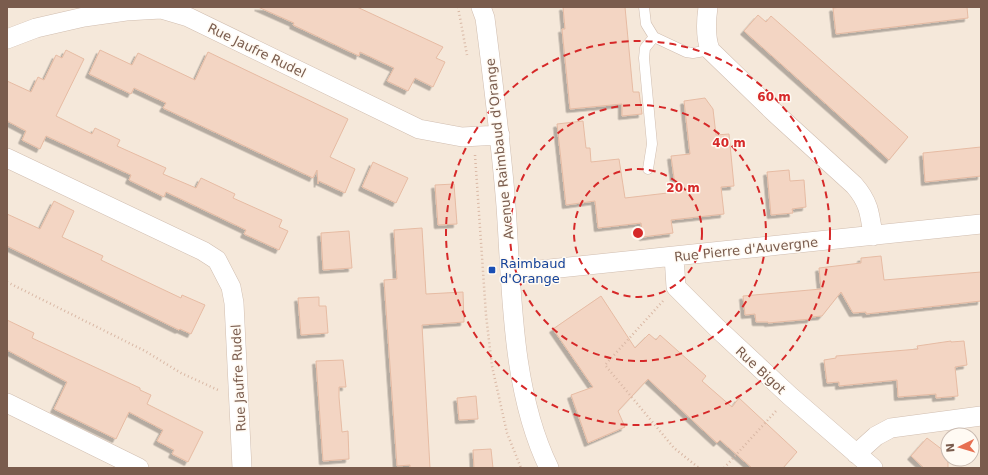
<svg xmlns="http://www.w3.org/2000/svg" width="988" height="475" font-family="'DejaVu Sans',sans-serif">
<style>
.residential{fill:#f5e8da;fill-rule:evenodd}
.building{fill:#f3d5c3;stroke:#e6bba3;filter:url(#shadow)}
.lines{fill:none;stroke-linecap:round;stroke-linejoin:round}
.service-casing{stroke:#d1beb0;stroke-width:11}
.minor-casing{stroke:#d1beb0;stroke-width:20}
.path{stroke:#d9b8a5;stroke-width:2.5;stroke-dasharray:1 3;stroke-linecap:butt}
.service{stroke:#fff;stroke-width:10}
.minor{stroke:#fff;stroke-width:19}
.ring{fill:none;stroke:#d62828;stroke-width:2;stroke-dasharray:7 5}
.transit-dot{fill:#1a4fb4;stroke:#fffaf3;stroke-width:1.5}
.labels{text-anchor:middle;stroke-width:3;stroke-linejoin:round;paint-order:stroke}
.street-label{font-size:13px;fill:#7a5c4d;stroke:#fffaf3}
.transit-label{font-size:13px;fill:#164399;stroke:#fffaf3;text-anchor:start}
.centre{fill:#d62828;stroke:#fffaf3;stroke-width:2}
.ring-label{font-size:12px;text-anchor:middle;font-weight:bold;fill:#d62828;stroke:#fffaf3;stroke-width:3;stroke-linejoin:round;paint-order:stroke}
</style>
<defs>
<filter id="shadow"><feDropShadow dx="-3.5" dy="3.5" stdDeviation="0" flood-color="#0004"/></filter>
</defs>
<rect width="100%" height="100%" fill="#fdf6ec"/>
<path class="residential" d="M7 7H981V468H7ZM948 435H972V459H948Z"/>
<path class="building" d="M258 7H357L443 47 436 58 445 62 433 87 415 78 408 91 387 81 394 68 360 52 359 56 293 25 294 23Z
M563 7H625L633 92H639L642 114 622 116V104L570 109 562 29H565Z
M841 7H967L968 18 836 34 833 8Z
M758 15 766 22 771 16 908 137 889 160 744 31Z
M66 50 84 59 56 116 92 134 95 128 120 140 117 146 166 168 163 174 196 188 201 178 235 194 233 198 282 220 279 227 288 231 279 250 244 234 246 230 166 192 164 197 129 180 131 175 46 136 40 149 22 140 26 131 7 121V81L31 92 38 77 44 80 56 55 62 58Z
M100 50 132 65 138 53 195 80 208 52 348 119 330 157 355 169 345 193 319 181 318 184 317 170 313 178 163 108 166 103 134 88 131 94 89 74Z
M705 98 713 109 716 135 729 134 734 186 721 187 724 214 671 220 673 233 643 237 641 223 598 228 595 201 566 205 557 124 583 121 586 148H590L591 162 619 159 625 198 676 192 671 156 690 154 684 101Z
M981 147V176L925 182 923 153Z
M373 162 408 178 396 203 362 187Z
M789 170 790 181 804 180 806 207 792 209 793 213 771 215 767 172Z
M454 184 457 224 438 225 435 185Z
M54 201 74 211 62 237 103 256 101 260 162 289 181 298 182 295 205 305 191 334 180 329 179 330 7 246V214L40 229Z
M422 228 426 294 463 292 464 322 422 325 430 468H410V465L397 466 384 280 397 279 394 230Z
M349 231 352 268 323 270 321 233Z
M881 256 884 280 981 272V301L866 314V312L853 313 841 292 822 316 811 317V319L768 323V322H756L755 314 745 315 743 296 821 289 819 268 861 263V258Z
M601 296 635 348 649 334 656 340 660 335 706 376 702 381 732 407 739 398 797 452 783 468H752L720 440 717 443 648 379 618 411 625 427 588 443 571 395 593 387 553 329Z
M319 297V306H326L328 333 301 335 298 298Z
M7 320 34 333 32 338 140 388V390L151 395 147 404 203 432 188 462 172 454 174 450 157 441 163 430 129 412 116 439 54 409 67 382 7 350Z
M951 341V342L964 341 967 365 955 367 958 396 936 398V394L898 397 897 380 839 386V382L827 383 824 360 836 358V356L918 349 917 346Z
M343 360 346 387H339V397L342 432 348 431 349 459 323 461 316 361Z
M476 396 478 419 459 420 457 398Z
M927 438 948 454V468H924L911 456Z
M491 449 493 468H474L473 450Z"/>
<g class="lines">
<defs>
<path id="service" d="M644 7 646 24 654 37 686 52 693 53 710 50
M648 169 652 144 644 58 645 48 654 37"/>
<path id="minor" d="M481 7 485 18C493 81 501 143 506 206 512 291 511 390 549 468
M708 7C706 21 705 36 710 50L775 113 854 185C869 202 870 214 873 236
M7 39 36 28 84 17 126 11 161 9 188 17 419 129 462 137 500 135
M7 158 203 251 217 260 231 287 234 303 242 468
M674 256 676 287 717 328 790 396 873 468
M511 273 981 224
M7 403 139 468
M856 454 876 436 891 428 981 416"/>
</defs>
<use href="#service" class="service-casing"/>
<use href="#minor" class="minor-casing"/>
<path class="path" d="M458 7 467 55
M475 155 486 315 492 366 507 433 521 468
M7 282 145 351 181 373 218 390
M663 301 605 365 674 448 699 468
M724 468 776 411"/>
<use href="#service" class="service"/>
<use href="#minor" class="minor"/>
</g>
<g class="ring">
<circle cx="638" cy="233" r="64"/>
<circle cx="638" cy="233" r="128"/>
<circle cx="638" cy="233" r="192"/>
</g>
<rect class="transit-dot" x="488" y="266" width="8" height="8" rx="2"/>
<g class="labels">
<g class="street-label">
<text transform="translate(257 50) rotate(26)" y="5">Rue Jaufre Rudel</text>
<text transform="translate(499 149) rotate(-96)" y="5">Avenue Raimbaud d'Orange</text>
<text transform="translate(746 249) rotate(-6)" y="5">Rue Pierre d'Auvergne</text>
<text transform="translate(761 370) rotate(43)" y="5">Rue Bigot</text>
<text transform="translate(238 378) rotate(-93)" y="5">Rue Jaufre Rudel</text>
</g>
<g class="transit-label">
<text x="500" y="268">Raimbaud<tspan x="500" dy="15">d'Orange</tspan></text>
</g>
</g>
<circle cx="638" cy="233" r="6" class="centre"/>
<g class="ring-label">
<text x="774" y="101">60 m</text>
<text x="729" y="147">40 m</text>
<text x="683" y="192">20 m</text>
</g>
<rect width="988" height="475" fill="none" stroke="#7a5c4d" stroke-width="16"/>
<g transform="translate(960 447) rotate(265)"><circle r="19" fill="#fffaf3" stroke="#cabbb1"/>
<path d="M0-3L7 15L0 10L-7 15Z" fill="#e76f51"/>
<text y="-6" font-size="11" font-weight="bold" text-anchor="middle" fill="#7a5c4d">N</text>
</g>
</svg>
